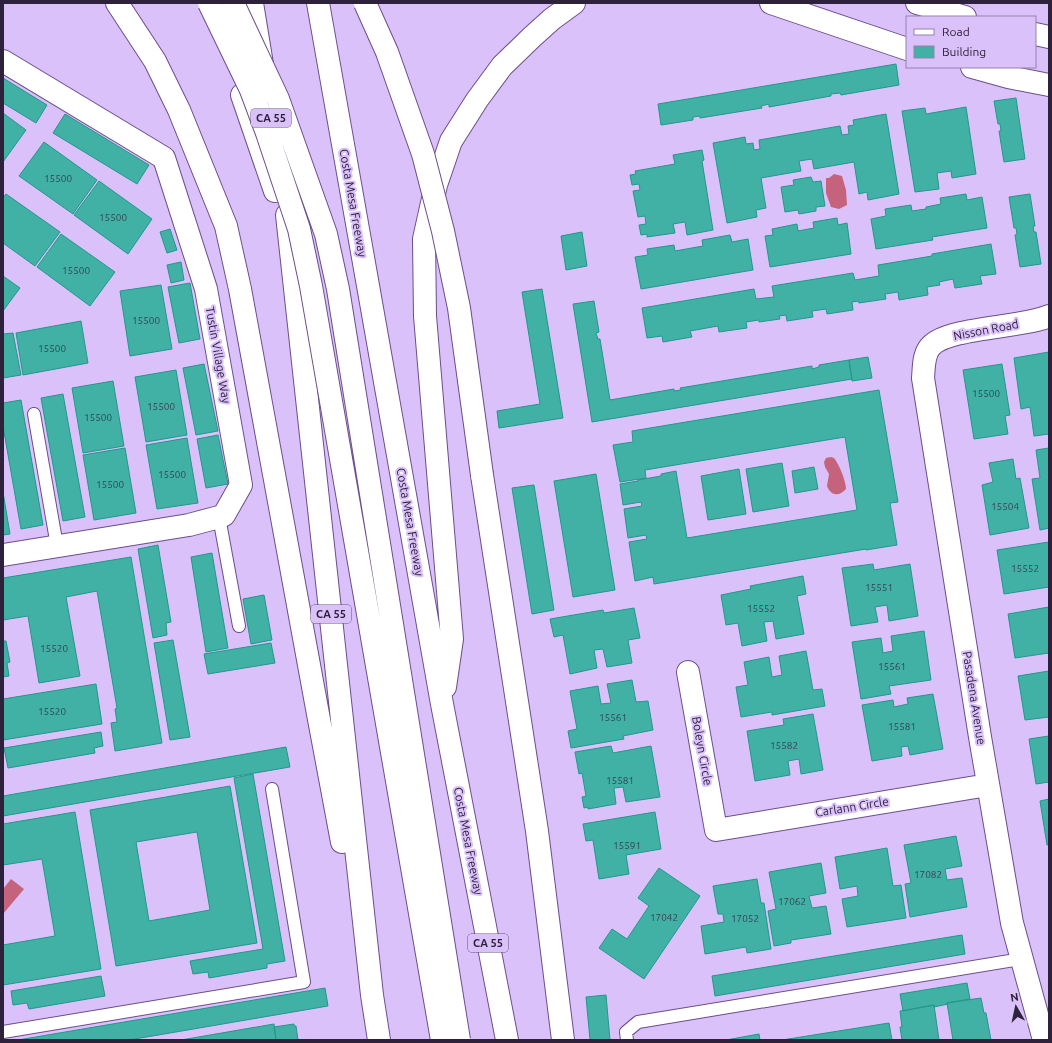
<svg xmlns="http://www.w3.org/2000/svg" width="1052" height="1043" font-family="Ubuntu,sans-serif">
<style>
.water{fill:#c5637d}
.building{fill:#42b1a5;stroke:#22978c;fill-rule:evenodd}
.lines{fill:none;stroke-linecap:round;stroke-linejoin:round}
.lane-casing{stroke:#6b4e8b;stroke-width:14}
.street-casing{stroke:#6b4e8b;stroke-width:24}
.highway-casing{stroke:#6b4e8b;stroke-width:24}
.lane{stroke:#fff;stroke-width:12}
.street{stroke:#fff;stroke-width:22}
.highway{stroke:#fff;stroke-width:22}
.highway-bridge-casing{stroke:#6b4e8b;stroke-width:24;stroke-linecap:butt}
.highway-bridge{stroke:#fff;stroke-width:22}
.labels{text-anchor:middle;stroke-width:4;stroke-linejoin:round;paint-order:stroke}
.number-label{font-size:10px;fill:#324556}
.shield{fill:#dac1f9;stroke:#615174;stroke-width:1}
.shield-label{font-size:11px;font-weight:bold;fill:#2d213b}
.street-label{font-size:12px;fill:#2d213b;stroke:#dac1f9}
</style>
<rect width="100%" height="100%" fill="#dac1f9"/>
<path class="water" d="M834 174 842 176 846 190 847 205 839 209 831 207 826 193V178H829Z
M831 457 834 458C839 464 846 481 846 489 839 497 831 496 827 486L829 474 825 467 824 462 826 458Z
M11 879 24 889 3 914V889Z"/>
<path class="building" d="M896 64 899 85 841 95 840 93 831 94V96L769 107V104L761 106 762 108 700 118V116L693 117V120L661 125 658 104Z
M3 78 47 105 36 123 3 103Z
M1016 98 1025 159 1004 162 999 131H1001L1000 124H998L994 101Z
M966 107 976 174 952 178 951 171 937 173 939 189 915 192 902 111 925 108 926 114Z
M3 113 26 130 3 162Z
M65 114 149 165 137 184 53 133Z
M886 114 899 194 868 200 867 192 859 194 854 162 814 169 812 159 799 161 801 171 761 178 766 208 756 210 757 217 727 223 713 143 745 137 746 144 753 143 754 150 760 149 759 140 840 126 842 135 849 134 848 126 854 125 853 120Z
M44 142 97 180 73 214 19 176Z
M702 150 704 160 702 161 713 230 687 235 685 222 673 224 675 233 647 237V234L641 235 639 225 646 224 645 216 638 217 633 191 640 190 639 184 632 185 630 175 636 174 635 171 675 164 673 155Z
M811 177 813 182 821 181 825 206 816 207V211L799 214 798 210 785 212 781 187 794 185 793 180Z
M99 181 152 219 128 254 74 215Z
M6 194 60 232 35 266 3 243V198Z
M966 194 967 200 982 197 987 228 932 237 933 240 876 249 871 219 886 216 885 209 911 205 912 211 926 209V207L941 204 940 198Z
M1030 194 1035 226H1033L1034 232H1036L1041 264 1020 267 1015 235 1017 234 1016 228H1014L1009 197Z
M837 218 838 225 847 223 851 254 770 267 765 236 773 235 772 229 797 224 798 231 814 228 813 222Z
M170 229 177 250 167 253 160 232Z
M582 232 587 266 566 270 561 236Z
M61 234 115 272 90 306 37 267Z
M730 235 732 242 748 239 753 270 641 289 635 257 648 255 647 249 674 245 675 251 703 246 702 240Z
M991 244 996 274 980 276 982 284 955 288 953 279 939 282 940 285 927 287 928 295 899 300 898 292 885 294 886 299 859 303 858 301 852 302 853 310 827 314 826 309 812 311 813 317 787 321 786 315 779 316 780 319 759 322V320L746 322 747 328 719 332 718 326 690 331 692 337 663 342 662 336 647 338 642 308 754 289 756 299 774 297 772 286 853 273 855 280 879 276 878 265 932 256V254Z
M181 262 184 280 171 283 167 265Z
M3 276 20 288 3 311Z
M190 283 200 339 179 343 168 287Z
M161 285 172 349 130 356 120 291Z
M542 289 563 418 499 428 497 411 540 404 522 292Z
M594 301 599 332 596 333 598 339H600L610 400 674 389V391L681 390 680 388 812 366V369L819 367V365L849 360 852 379 592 422 573 304Z
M81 321 88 363 23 375 16 333Z
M13 333 21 375 3 378V334Z
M1049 352V434L1034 436 1030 407 1021 409 1014 358Z
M868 357 872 378 852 381 849 360Z
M204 364 218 431 196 435 183 368Z
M1002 364 1010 415 1005 416 1008 434 974 439 963 370Z
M176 370 187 435 146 442 135 377Z
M113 381 124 446 83 453 72 388Z
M879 390 898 502 890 503 897 545 866 550V549L654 584 653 577 635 581 629 542 647 539 646 535 628 538 624 509 642 506 641 502 623 505 620 484 638 481V480L661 476V474L676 471 687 538 857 510 845 437 645 470 646 478 620 482 613 445 633 442 632 431Z
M63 394 85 517 63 521 41 398Z
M21 400 43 525 21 529 3 426V403Z
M218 435 228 484 206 488 197 439Z
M187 438 198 503 157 509 146 445Z
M125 448 136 513 94 520 83 455Z
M1049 448V528L1040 530 1032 479 1040 478 1036 450Z
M1013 459 1016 479 1020 478 1029 528 990 535 982 485 993 482 989 463Z
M782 463 789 506 753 512 746 469Z
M814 467 818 489 795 493 792 471Z
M739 469 746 514 708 520 701 476Z
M596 474 615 590 573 597 554 481Z
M534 485 554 610 532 614 512 488Z
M3 492 10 534 3 535Z
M1049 542V587L1004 594 997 550Z
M158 545 171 622 166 623 167 635 153 638 138 549Z
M212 553 228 648 206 652 191 557Z
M131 557 162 743 115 751 111 723 117 722 115 709 117 708 97 591 66 597 80 676 39 683 28 616 3 620V578Z
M873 564 874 570 910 564 918 616 889 621 887 605 875 607 878 622 851 626 842 568Z
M803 576 806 594 797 596 804 634 776 639 773 621 764 622 767 641 742 646 738 623 726 625 721 595 751 589 750 586Z
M264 595 272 640 251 644 243 599Z
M1049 607V653L1015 658 1008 614Z
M634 608 640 638 628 640 632 663 607 667 603 649 594 650 597 668 570 674 563 635 554 637 550 619 603 610 604 613Z
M924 631 931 680 889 686 891 694 861 699 852 642 881 638 883 653 893 651 891 636Z
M173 640 190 737 170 740 154 643Z
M3 641H6L10 662 7 663 9 676 3 677Z
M271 643 275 663 208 674 204 654Z
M806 651 813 690 822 689 825 706 772 715V712L741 717 736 687 748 685 744 662 769 657 772 677 782 675 779 656Z
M1049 671V717L1025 720 1018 676Z
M632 680 636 702 648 701 653 730 623 736 624 739 571 748 568 731 577 729 570 691 598 686 601 704 611 703 607 684Z
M96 684 102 724 3 740V699Z
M933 694 943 749 910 755 908 746 901 747 902 756 872 761 862 705 893 700 894 707 908 704 907 698Z
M813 714 823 770 801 774 799 759 788 761 790 775 755 781 747 731 784 725 783 719Z
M101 732 103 746 94 748 95 753 8 768 4 748Z
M1049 736V782L1036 784 1029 739Z
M611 746 613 753 651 746 660 797 626 802 623 787 614 788 616 804 588 809V807L584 808 582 797 586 796 582 773 579 774 575 752Z
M286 747 290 767 3 816V796Z
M253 774 285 961 267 964V968L209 978 208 972 193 974 190 961 263 949 234 778Z
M230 786 257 943 116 966 90 810ZM197 832 210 910 149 921 136 842Z
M1049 799V845H1047L1040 801Z
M75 812 101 969 3 985V945L55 936 42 859 3 865V824Z
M655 812 661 849 626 855 629 874 599 879 593 840 586 841 583 824Z
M956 836 962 866 945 869 947 880 962 878 967 907 910 917 905 884 911 883 904 845Z
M887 848 893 886 901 885 906 918 847 927 842 899 858 896 857 886 840 889 835 857Z
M821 863 826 893 809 896 812 908 826 906 831 934 791 940V943L774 946 768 911 776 909 769 872Z
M659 868 700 896 644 979 599 948 612 929 627 939 649 906 638 898Z
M757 879 761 903H764L771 949 747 953 746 947 705 954 701 926 724 922 723 914H718L713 886Z
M962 935 965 954 715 996 712 976Z
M101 976 105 996 29 1009 27 1003 13 1005 11 991Z
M967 983 970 999 947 1003 948 1004 934 1007V1005L903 1011 900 994Z
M325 988 328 1006 129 1040H18Z
M606 995 610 1040H590L586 997Z
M981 998 984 1013H986L991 1040H953L947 1003Z
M934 1005 939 1040H902L900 1027H902L900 1011Z
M889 1023 892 1040H782Z
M274 1024 276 1040H181Z
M294 1024V1026H296L298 1040H276L274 1027Z
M759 1034 760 1040H726Z"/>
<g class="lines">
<defs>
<path id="lane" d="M34 414 57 546
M219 517 239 626
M3 1032 304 982 272 789
M627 1040 626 1032 638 1022 1021 959"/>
<path id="street" d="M3 61 164 158 206 289 241 485 224 515 219 517 189 525 3 555
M688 672 716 830 988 785
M1044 1040 1012 923 980 737 923 378C924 368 923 354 931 346 948 327 1022 328 1049 316"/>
<path id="highway" d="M117 3 155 61 179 110 226 226 240 289 318 714 342 842
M252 3 274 138
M318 3 442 704 507 1040
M771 3 907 49
M917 3 965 17
M1035 34 1049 37
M972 67 1008 77 1049 85
M242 95 275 191
M287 215 372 995 379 1040
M482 475 537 831 563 1040
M445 687 452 639 425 316 424 239 436 185 451 141 477 100 502 66 532 37 552 19 574 3"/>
</defs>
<use href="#lane" class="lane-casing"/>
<use href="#street" class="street-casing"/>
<use href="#highway" class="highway-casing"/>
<use href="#lane" class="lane"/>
<use href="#street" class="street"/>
<use href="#highway" class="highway"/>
<defs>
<path id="highway-bridge" d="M209 3 251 90 267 133 299 229 311 286 442 1040
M233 3 278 99 326 234 338 289 459 1040
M365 3 387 52 423 154 443 231 459 308 482 475"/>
</defs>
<use href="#highway-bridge" class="highway-bridge-casing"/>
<use href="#highway-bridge" class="highway-bridge"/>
</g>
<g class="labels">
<g class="number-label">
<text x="58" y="182">15500</text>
<text x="113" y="221">15500</text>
<text x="76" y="274">15500</text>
<text x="146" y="324">15500</text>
<text x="52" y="352">15500</text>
<text x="986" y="397">15500</text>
<text x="161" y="410">15500</text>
<text x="98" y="421">15500</text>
<text x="172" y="478">15500</text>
<text x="110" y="488">15500</text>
<text x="1005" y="510">15504</text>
<text x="1025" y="572">15552</text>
<text x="879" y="591">15551</text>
<text x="761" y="612">15552</text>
<text x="54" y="652">15520</text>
<text x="892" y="670">15561</text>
<text x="52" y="715">15520</text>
<text x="613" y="721">15561</text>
<text x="902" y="730">15581</text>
<text x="784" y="749">15582</text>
<text x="620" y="784">15581</text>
<text x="627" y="849">15591</text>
<text x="928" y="878">17082</text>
<text x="792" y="905">17062</text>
<text x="664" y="921">17042</text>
<text x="745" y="922">17052</text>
</g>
<g class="shield">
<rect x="251" y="109" width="40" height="18" rx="3"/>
<rect x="311" y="605" width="40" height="18" rx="3"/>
<rect x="468" y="934" width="40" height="18" rx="3"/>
</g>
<g class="shield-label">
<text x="271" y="122">CA 55</text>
<text x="331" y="618">CA 55</text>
<text x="488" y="947">CA 55</text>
</g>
<g class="street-label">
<text transform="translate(353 203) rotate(80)" y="4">Costa Mesa Freeway</text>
<text transform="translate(986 330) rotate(-11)" y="4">Nisson Road</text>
<text transform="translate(218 355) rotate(80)" y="4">Tustin Village Way</text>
<text transform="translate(410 522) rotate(80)" y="4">Costa Mesa Freeway</text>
<text transform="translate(974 698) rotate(81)" y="4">Pasadena Avenue</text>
<text transform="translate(702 751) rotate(80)" y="4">Boleyn Circle</text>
<text transform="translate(852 807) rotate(-9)" y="4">Carlann Circle</text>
<text transform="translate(468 841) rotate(79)" y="4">Costa Mesa Freeway</text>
</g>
</g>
<rect width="1052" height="1043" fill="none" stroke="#2d213b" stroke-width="8"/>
<rect x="906" y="16" width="130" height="52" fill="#dac1f9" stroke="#9581ad"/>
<rect x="914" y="29" width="20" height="6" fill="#ffffff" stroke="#9581ad"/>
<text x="942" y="36" font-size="12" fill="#2d213b">Road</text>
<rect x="914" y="46" width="20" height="12" fill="#42b1a5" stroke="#9581ad"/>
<text x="942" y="56" font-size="12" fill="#2d213b">Building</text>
<g transform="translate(1016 1007) rotate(351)" stroke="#dac1f9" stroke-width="3" paint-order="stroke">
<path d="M0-3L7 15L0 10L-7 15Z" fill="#2d213b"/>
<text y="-6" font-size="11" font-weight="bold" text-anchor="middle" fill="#2d213b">N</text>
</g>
</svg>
